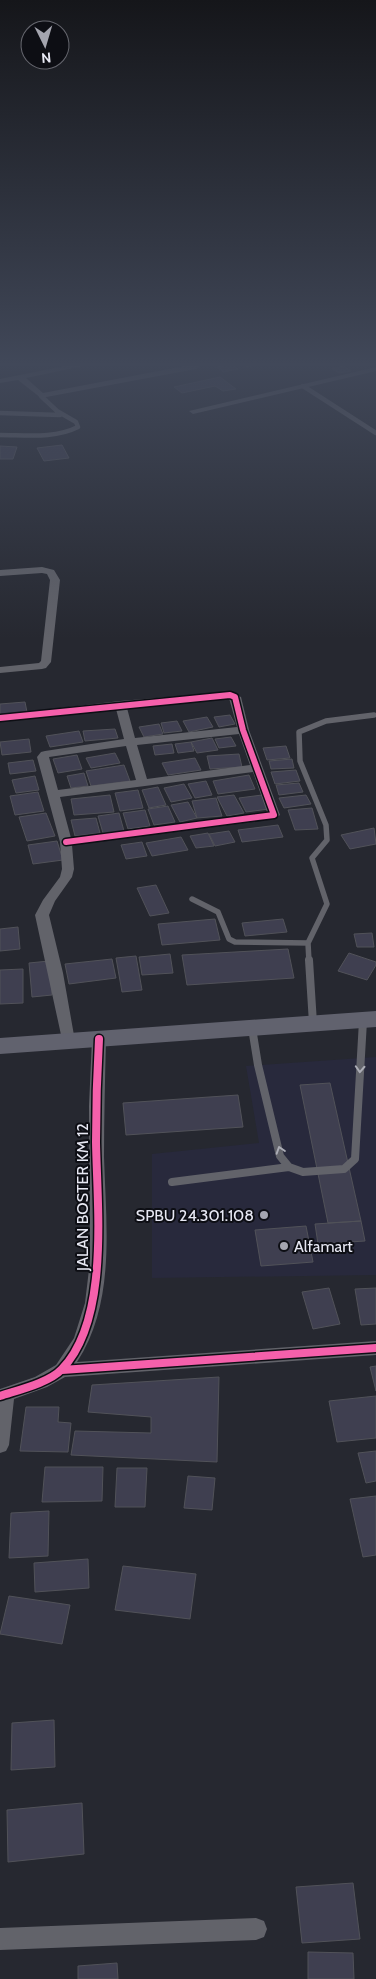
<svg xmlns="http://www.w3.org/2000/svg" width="376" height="1979" font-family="Cabin,sans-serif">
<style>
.built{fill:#28293c}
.building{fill:#3f3f50;stroke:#515259}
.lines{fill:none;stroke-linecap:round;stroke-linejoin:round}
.service-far2{stroke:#62636a;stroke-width:4.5}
.service-far1{stroke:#62636a;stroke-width:5.5}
.service{stroke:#62636a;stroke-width:8}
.minor{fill:#62636a;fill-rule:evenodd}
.trunk{fill:#61626e;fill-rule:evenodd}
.cycleway-far1-casing{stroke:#0d0e14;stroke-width:9}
.cycleway-casing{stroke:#0d0e14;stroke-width:11}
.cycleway-far1{stroke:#f560ab;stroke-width:6}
.cycleway{stroke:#f560ab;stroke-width:8}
.oneway{stroke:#acadb6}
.poi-dot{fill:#a4a5af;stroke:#0d0e14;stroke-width:2}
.labels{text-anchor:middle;stroke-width:4;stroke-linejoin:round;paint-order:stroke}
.street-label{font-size:16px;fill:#e8e9f4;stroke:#0d0e14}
.poi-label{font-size:16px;fill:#e8e9f4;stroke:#0d0e14;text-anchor:end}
</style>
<rect width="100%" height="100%" fill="#262830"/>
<path class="built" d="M376 1057V1275L152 1278V1154L259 1143 246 1066Z"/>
<path class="building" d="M262 362 264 363 246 367 240 363Z
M232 364 238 369 223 372 217 367Z
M344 366 351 371 339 373 332 369Z
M220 377 236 389 223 391 215 386 182 393 174 387Z
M62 445 69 458 44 461 37 448Z
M0 446 17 447 13 459H0Z
M25 702 27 712 0 715V704Z
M230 715 235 724 219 727 214 717Z
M207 717 213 727 189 732 183 721Z
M177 721 182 731 164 733 161 723Z
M159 724 163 734 144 737 139 727Z
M115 729 118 738 85 741 83 731Z
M79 731 83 742 50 747 46 736Z
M231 737 236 746 219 748 215 739Z
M212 738 218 750 197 753 191 742Z
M29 739 31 752 2 755 0 742Z
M191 742 194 751 178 753 175 744Z
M172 744 174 753 155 755 153 746Z
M286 746 290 758 267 760 263 748Z
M115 753 120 763 91 768 86 758Z
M239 754 242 767 210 769 207 756Z
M77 755 82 769 58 773 53 759Z
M195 758 201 770 168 775 162 763Z
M292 759 294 768 271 769 269 761Z
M33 760 36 771 10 774 8 763Z
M124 765 130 781 91 786 86 771Z
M296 770 300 781 275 784 271 772Z
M84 773 88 786 71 788 67 776Z
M249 775 255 789 218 794 213 781Z
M35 776 39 790 16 793 12 780Z
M206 781 212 795 195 798 188 784Z
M299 783 303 792 279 795 276 785Z
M184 784 192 798 171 802 164 788Z
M158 787 166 805 149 808 142 790Z
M138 790 143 808 120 811 115 793Z
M38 792 44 811 15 815 10 796Z
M110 795 114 812 74 815 71 799Z
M234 795 244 813 227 816 217 797Z
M262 795 269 809 246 812 239 798Z
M306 795 311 804 284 808 279 798Z
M216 798 222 816 197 818 192 801Z
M188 802 197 818 180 822 171 805Z
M168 806 175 822 154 825 148 809Z
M312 808 318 829 295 830 288 810Z
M145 810 150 826 128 829 123 813Z
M46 813 55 836 27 841 19 817Z
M119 813 124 831 103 833 98 816Z
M96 818 100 833 75 836 71 820Z
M278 825 283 837 242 842 238 830Z
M374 828 376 844 350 849 341 835Z
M229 831 235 842 215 846 209 834Z
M208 833 214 846 196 848 190 836Z
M181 837 188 850 152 856 146 843Z
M57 841 63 860 33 864 28 845Z
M142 842 147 856 126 859 121 845Z
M156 885 169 913 150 916 137 888Z
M215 919 220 940 162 945 158 924Z
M283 919 287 932 245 936 242 923Z
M18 927 20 949 0 951V929Z
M372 933 374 947H357L354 934Z
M288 949 294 978 187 985 182 955Z
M349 953 376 962V965L367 980 338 971Z
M170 954 173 973 142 975 139 957Z
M136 956 142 990 122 992 116 958Z
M112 959 116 978 69 984 65 964Z
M49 961 52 995 32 997 29 963Z
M23 969V1003L0 1004V970Z
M330 1083 361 1221 328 1223 300 1085Z
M238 1095 243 1127 126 1135 123 1103Z
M361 1221 365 1241 318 1244 315 1224Z
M306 1226 313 1262 261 1266 255 1230Z
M329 1288 340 1324 313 1329 302 1292Z
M376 1288V1324L361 1325 355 1289Z
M376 1366V1391L370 1367Z
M219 1377 217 1462 71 1455 75 1431 151 1433V1417L88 1412 92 1385Z
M376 1396V1438L337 1442 329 1401Z
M26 1407H59L58 1422 71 1423 68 1452 20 1451Z
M376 1451V1481L366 1483 358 1453Z
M45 1467H103L102 1501 42 1502Z
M117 1468H147L145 1507H115Z
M188 1476 215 1478 212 1510 184 1508Z
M376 1496V1555L363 1557 350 1499Z
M49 1511 48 1556 9 1558 11 1513Z
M88 1559 89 1588 35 1592 34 1563Z
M123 1566 196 1574 190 1619 115 1610Z
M9 1596 70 1605 62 1644 0 1634Z
M54 1720 55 1767 11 1770 12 1723Z
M82 1803 84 1854 8 1862 7 1810Z
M353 1883 360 1939 302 1943 296 1887Z
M308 1952 353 1953 354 1979H308Z
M117 1963 118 1979H78V1966Z"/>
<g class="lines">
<path class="service-far2" d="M303 386 376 433
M0 413 60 415
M0 435C26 435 54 439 78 427L76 422 57 411 41 396"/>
<path class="service-far1" d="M192 899 218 912 229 939 235 942 308 943
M309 962 308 943 327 904 312 858 327 840 326 825 300 761 299 732 326 721 374 715"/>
<path class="service" d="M309 960 313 1023
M252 1028 258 1065 280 1156 289 1167 303 1172 344 1169 355 1159 363 1021
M172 1182 289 1167"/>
<path class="minor" d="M85 362H102L26 378 43 393 190 365 188 362H196L199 366 197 369 185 371 41 398 18 380 0 383V379Z
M376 367V371L193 414 189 411Z
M42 567 54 570 60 580 51 662 46 668 42 669 0 673V667L39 663 41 661 50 580 47 574 42 573 0 576V570Z
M230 692 241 697 249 730 280 815 274 819 72 845 74 869 72 877 55 901 49 915 63 973 75 1041 73 1044H63L35 915 43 900 60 877 62 869 60 842 37 757 41 752 45 751 124 739 116 709 0 721V715L120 701ZM229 698 237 727 135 738 127 708ZM239 734 250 765 147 779 137 745ZM126 746 136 780 58 790 49 757ZM253 772 267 812 71 838 60 797Z
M99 1034 104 1036 106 1039C105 1079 104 1118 104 1157 106 1225 116 1302 77 1362L376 1341V1355L65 1377 47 1387 14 1399 9 1445 6 1451 0 1453V1389L35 1377 56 1365 74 1338 85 1303 90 1261 89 1106 92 1039 94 1036Z
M256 1918 264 1921 267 1929 264 1937 256 1940 0 1950V1928Z"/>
<path class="trunk" d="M376 1011V1027L0 1054V1038Z"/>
<defs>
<path id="cycleway-far1" d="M0 718 230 695 235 697 243 730 274 815 66 842"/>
<path id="cycleway" d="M62 1370 376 1348
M0 1396C18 1390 49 1383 62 1369 110 1319 97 1206 96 1142 96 1107 97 1073 99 1039"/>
</defs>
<use href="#cycleway-far1" class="cycleway-far1-casing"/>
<use href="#cycleway" class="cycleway-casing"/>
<use href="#cycleway-far1" class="cycleway-far1"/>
<use href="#cycleway" class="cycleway"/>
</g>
<defs><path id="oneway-chevron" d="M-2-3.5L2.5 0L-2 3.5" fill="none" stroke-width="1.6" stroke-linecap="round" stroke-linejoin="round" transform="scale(1.25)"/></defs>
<g class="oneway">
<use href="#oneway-chevron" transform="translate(360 1069) rotate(93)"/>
<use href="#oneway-chevron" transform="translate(280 1150) rotate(-108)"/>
</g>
<linearGradient id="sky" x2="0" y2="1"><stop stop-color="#15161a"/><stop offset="0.57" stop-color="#414859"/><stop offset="1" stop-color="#414859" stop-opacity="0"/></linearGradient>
<rect width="376" height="639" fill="url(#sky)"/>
<g class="poi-dot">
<circle cx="264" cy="1215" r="5"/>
<circle cx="284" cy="1246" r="5"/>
</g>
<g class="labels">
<g class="street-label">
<text transform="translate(82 1197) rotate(-90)" y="6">JALAN BOSTER KM 12</text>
</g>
<g class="poi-label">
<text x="254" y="1221">SPBU 24.301.108</text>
<text x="294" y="1252" text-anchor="start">Alfamart</text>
</g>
</g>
<g transform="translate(45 45) rotate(175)"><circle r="24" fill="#0d0e14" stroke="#65666e"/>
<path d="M0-4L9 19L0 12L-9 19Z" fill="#a4a5af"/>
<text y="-8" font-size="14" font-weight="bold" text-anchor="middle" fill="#e8e9f4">N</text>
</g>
</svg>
